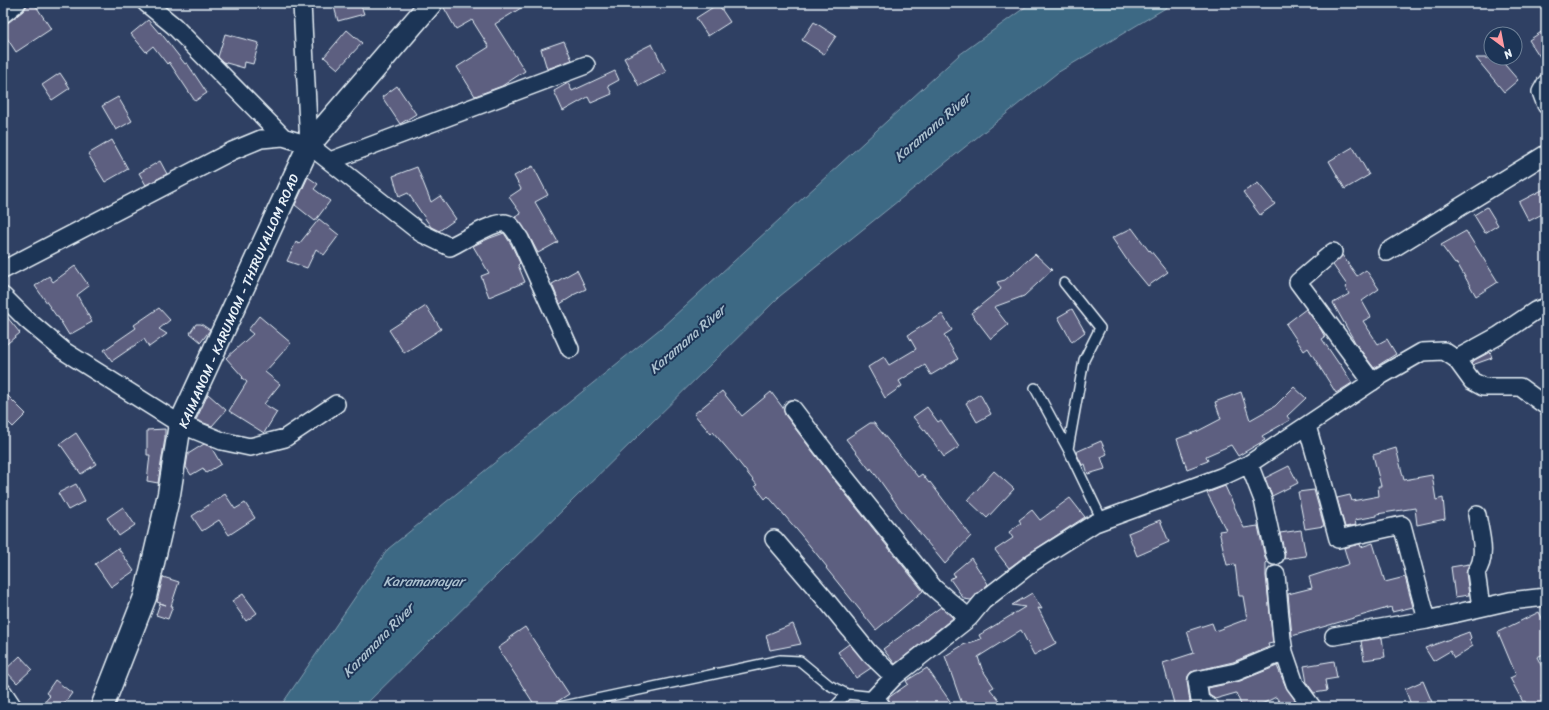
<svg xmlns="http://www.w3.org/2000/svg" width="1549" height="710" font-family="Sriracha,sans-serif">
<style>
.water{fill:#3e6984;stroke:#829fb2}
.building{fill:#5d5e80;stroke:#e8f1f8}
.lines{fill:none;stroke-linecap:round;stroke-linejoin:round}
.service-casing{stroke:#e8f1f8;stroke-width:12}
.minor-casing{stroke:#e8f1f8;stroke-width:20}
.secondary-casing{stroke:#e8f1f8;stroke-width:25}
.service{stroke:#1d3557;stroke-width:9}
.minor{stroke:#1d3557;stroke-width:17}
.secondary{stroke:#1d3557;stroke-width:22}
.labels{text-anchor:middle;stroke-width:4;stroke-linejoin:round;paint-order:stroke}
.street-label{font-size:13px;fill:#e8f1f8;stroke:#1d3557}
.water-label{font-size:14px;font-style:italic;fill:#acc1cf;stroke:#1d3557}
</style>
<rect width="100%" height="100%" fill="#2f4063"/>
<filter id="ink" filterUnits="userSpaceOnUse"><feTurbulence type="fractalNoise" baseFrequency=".025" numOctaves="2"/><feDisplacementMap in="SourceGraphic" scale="8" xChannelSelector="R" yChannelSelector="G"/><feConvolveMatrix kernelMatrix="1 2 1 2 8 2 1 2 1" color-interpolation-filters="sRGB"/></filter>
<g filter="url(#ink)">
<path class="water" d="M1031 3H1174L1057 73 780 296 363 707H280L388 549 661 328 959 55Z"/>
<path class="building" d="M29 3H34L51 29 16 52 3 32V24L9 22 23 11Z
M333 3H360L364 14 338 21Z
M443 3H529L495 24 525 71 502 86 475 96 457 67 489 47 472 20 456 29 443 6Z
M718 4 730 22 708 36 696 18Z
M148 20 159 33 160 32 185 64 187 63 207 93 195 101 169 62 167 64 153 46 146 52 131 34Z
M814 22 836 36 824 54 802 40Z
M1546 29V66L1529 40Z
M347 30 362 43 338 69 324 57Z
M225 34 259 43 253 64 245 62 244 68 223 62 218 57Z
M564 41 572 60 547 69 541 49Z
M652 44 666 72 639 86 624 58Z
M1476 58H1499L1518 80 1504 92Z
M615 71 619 80 608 86 612 94 591 103 588 97 563 111 554 91 568 83 572 91Z
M60 73 70 88 52 100 42 85Z
M397 86 416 114 400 124 382 97Z
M118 97 132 121 116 130 102 106Z
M112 140 128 169 105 182 88 154Z
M1353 147 1369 175 1345 189 1329 161Z
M160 161 167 174 146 185 139 173Z
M533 166 548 195 535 202 558 242 538 253 528 234 515 217 521 214 509 197 521 189 514 176Z
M417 167 431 202 440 196 456 219 439 231 431 227 408 193 399 197 393 176Z
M308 177 318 184 314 189 330 201 315 221 295 205Z
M1258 183 1275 204 1260 215 1243 192Z
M1546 188V212L1529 221 1519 202Z
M1487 207 1498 225 1485 233 1474 215Z
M319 219 339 235 324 255 316 249 307 268 287 261 296 242 299 244Z
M1132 228 1149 251 1150 250 1168 272 1148 286 1129 263 1112 238Z
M1466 231 1498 282 1476 296 1457 263 1455 264 1441 245Z
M504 233 511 244 520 263 518 265 525 282 489 297 481 276 489 273 473 246 490 238Z
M1035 254 1052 270 1024 296 994 307 1008 325 991 339 971 313 1001 289 997 282 1005 280Z
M1342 255 1357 276 1366 270 1379 289 1362 301 1371 317 1363 321 1378 344 1387 339 1396 354 1374 368 1356 344 1333 303 1349 294 1345 287 1347 285 1333 265Z
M75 266 89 286 77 295 92 322 69 335 58 317H57L35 286 49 276 53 282Z
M577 270 586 289 573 295V296L560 304 552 284Z
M426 306 441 329 404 353 389 330Z
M159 308 170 320 159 329 167 334 149 347 144 339 112 361 104 350 136 328 134 325Z
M1072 309 1085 332 1072 342 1058 317Z
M1306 309 1320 328 1325 337 1322 339 1339 364H1340L1352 383 1336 393 1308 348 1304 351 1286 324Z
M3 312 20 333 3 347Z
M942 314 952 330 944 335 958 359 931 375 925 365 899 381 902 386 885 398 868 367 884 357 889 365 916 349 908 335Z
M259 316 291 343 265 372 280 384 264 404 277 412 264 433 229 411 247 382 242 378 243 377 226 358 253 334 248 330Z
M196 324H201L210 330 201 342 190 333Z
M1490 352 1492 358 1472 365 1471 362Z
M1294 387 1306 398 1287 416 1290 420 1262 436 1265 440 1238 456 1231 445 1206 456 1208 461 1187 469 1177 439 1198 431 1221 419 1215 402 1241 392 1250 420 1275 406Z
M3 391 26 414 13 427 3 417Z
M722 391 742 416 771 392 783 408 785 415 832 477 923 591 876 630 826 568 827 567 797 530 768 496 765 499 755 486 757 485 737 460 713 432 711 434 694 414Z
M208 394 226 410 212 426 196 420Z
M980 394 991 414 977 422 966 403Z
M927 407 938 422 941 420 959 447 944 457 925 430H924L913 417Z
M870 423H874L918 477 922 474 929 483 930 482 971 536 945 564 900 509 871 468 870 470 846 439Z
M165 429V438L158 483 147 481 150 455H147V430Z
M76 433 96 464 81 474 60 444Z
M1101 441 1107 454 1101 457 1105 469 1088 474 1085 464 1082 465 1076 452Z
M204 444 211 447 221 464 206 473 203 468 191 475 186 467 188 454Z
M1396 448 1404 480 1432 475 1436 500 1443 498 1445 519 1417 525 1415 508 1377 514V516L1355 520 1356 525 1345 527 1337 498 1350 495 1352 501 1379 496 1378 486H1381L1373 455Z
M1289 466 1298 483 1272 496 1265 478Z
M994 471 1014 489 987 518 968 500Z
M76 484 85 501 68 510 58 493Z
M1225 486 1244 528 1258 526 1265 558 1267 562 1266 563V576L1273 643 1268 644 1269 647 1233 662 1191 672 1188 676 1187 681 1190 702 1192 707H1175L1163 663 1194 653 1187 631 1212 623 1215 631 1247 619 1243 596H1239L1235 564 1227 565 1219 531 1226 530 1207 493Z
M1314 490 1324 526 1305 529 1298 492Z
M225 494 235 509 245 503 255 518 229 535 219 520 202 531 192 516Z
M1070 498 1085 517 1028 554 1009 568 995 550 1013 538 1009 532 1021 523 1019 520 1032 510 1040 520Z
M123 507 135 525 119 536 107 518Z
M1160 520 1169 542 1137 556 1128 533Z
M1301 530 1306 556 1284 559 1285 554 1280 533Z
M1373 543 1385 582 1405 577 1413 607 1392 612 1391 607 1292 636 1288 594 1312 588 1309 577 1349 564 1344 548 1360 544 1361 547Z
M118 548 134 571 111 587 95 564Z
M971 558 988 584 971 600 964 599 950 579 955 576 953 573Z
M1469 564 1466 573 1469 595 1455 597 1451 567Z
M163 577 179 582 171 606H173L168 619 156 615 160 603 166 605 157 602Z
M1032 593 1042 609 1038 608 1056 643 1034 655 1021 630 978 657 982 669 994 687 990 689 1004 707H963L945 656 963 645 981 639 979 635 1025 607 1012 605Z
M243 594 257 613 246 621 232 601Z
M941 607 953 618 895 664 883 649Z
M1539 612 1546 626V653L1537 657 1546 675V693L1541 696 1546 707H1528L1525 701 1523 702 1510 678 1516 675 1498 632Z
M793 624 801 644 770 650 766 635Z
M525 627 569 694 549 707H536L498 648 511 639 510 637Z
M1469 632 1471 638 1469 640 1473 646 1454 658 1450 651 1433 661 1425 648Z
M1382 638 1385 657 1364 660 1361 641Z
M849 644 871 668 856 678 838 652Z
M20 656 32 669 17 683 5 670Z
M1334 661 1337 678 1325 680 1327 691 1314 693 1307 683 1304 666Z
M1277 666 1286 687 1298 704 1294 707H1283L1276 697 1256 707H1242L1236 693 1215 699 1209 695 1208 688 1240 681Z
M927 668 954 707H921L917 701 909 707H892L888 698 908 684 906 681Z
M55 680 72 693 62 707H40L50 696 46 693Z
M1423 681 1434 707H1412L1405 689Z"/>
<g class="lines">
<defs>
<path id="service" d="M1064 283 1100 328 1084 360 1068 449
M1035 388 1068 449 1102 520
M559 707 780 660 800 661 829 685 847 694 875 697
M834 707 847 694"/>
<path id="minor" d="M146 3 174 26 283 137
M302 3 309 145
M3 14 17 3
M1546 83 1541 92 1546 105
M330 161 586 65
M1333 252 1298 282 1372 382
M1387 252 1546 154
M3 270 232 151 261 139 283 137 309 145 421 233 450 247C460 242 495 221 505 223 512 224 516 233 520 239L570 349
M3 296 27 320 64 351 180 424 222 441 250 447 285 438 336 404
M1456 359 1498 336 1535 311 1546 307
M793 409 840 471 934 588 969 618 983 601 1033 562 1095 523 1221 477 1249 464 1382 375 1422 352 1444 351 1456 359 1472 381 1483 387H1520L1546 406
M1307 426 1319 468 1338 539 1402 525 1427 620
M1249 464 1263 500 1275 556
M1477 515C1480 533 1488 557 1476 572L1481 607
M774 539 826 600 869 653 894 677
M1276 575 1282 639 1284 652 1295 684 1312 707
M1334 636 1427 620 1510 601 1546 597
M3 692 13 707
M882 707 875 697 894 677 969 618
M1210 707 1200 701 1197 680 1236 672 1284 652"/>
<path id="secondary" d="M102 707 145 597 169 494 180 424 309 145 431 3"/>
</defs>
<use href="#service" class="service-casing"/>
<use href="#minor" class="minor-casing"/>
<use href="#secondary" class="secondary-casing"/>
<use href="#service" class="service"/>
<use href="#minor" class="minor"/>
<use href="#secondary" class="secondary"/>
</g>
</g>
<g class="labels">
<g class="street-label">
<text transform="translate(238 301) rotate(-66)" y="5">KAIMANOM - KARUMOM - THIRUVALLOM ROAD</text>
</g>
<g class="water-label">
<text transform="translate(932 127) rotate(-41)" y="5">Karamana River</text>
<text transform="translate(687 339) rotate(-41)" y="5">Karamana River</text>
<text x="424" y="586">Karamanayar</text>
<text transform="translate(378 640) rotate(-46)" y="5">Karamana River</text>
</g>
</g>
<rect width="1549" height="710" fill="none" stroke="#1d3557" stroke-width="16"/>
<rect x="8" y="8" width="1533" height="694" fill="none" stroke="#e8f1f8" stroke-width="1.5" filter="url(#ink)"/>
<g transform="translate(1503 46) rotate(148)"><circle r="19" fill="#1d3557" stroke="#6e8097"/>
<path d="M0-3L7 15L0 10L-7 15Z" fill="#ff9aa2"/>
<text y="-6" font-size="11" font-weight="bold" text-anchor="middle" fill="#e8f1f8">N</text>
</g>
</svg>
